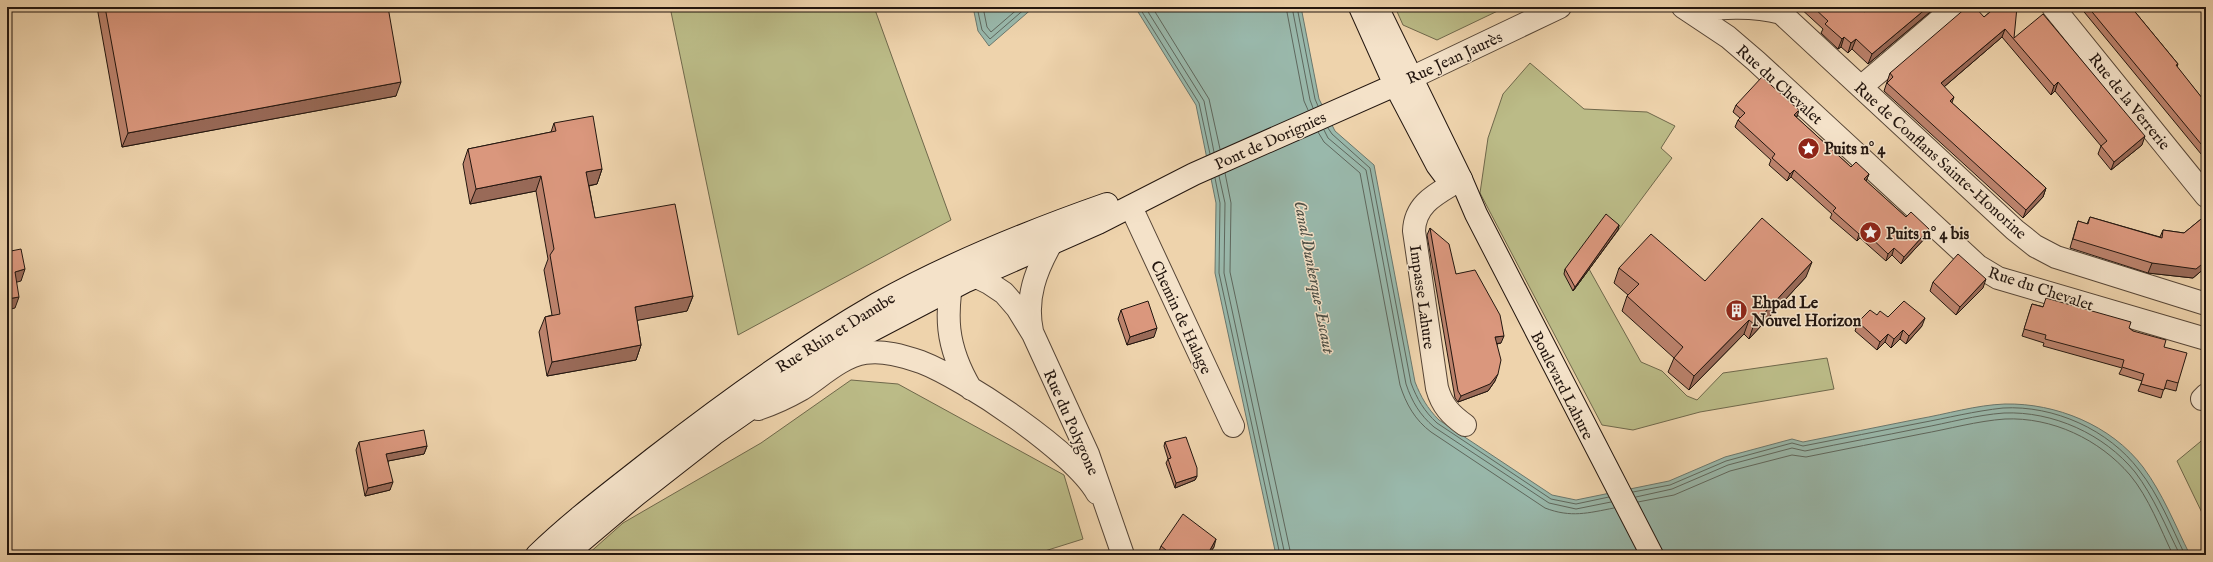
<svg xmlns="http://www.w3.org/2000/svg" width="2213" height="562" font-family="'IM FELL English',serif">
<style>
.green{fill:#bbbb87;stroke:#6f684b}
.water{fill:#99b8ab;stroke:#6a776d}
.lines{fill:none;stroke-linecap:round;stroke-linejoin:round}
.shore{stroke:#5e675d;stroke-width:1}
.minor-casing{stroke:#564536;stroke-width:24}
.tertiary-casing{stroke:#564536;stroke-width:24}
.secondary-casing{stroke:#23160f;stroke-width:24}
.minor{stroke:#f4e2c9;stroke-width:22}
.tertiary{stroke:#f4e2c9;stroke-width:22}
.secondary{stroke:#f4e2c9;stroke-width:22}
.wall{fill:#bb826c;stroke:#23160f}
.shaded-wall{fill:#996a58;stroke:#23160f}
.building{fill:#da977d;stroke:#23160f}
.labels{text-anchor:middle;stroke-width:3;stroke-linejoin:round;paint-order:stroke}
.street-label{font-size:16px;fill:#23160f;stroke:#f4e2c9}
.poi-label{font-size:16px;font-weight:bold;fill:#23160f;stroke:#f4e2c9;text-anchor:start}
.water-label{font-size:17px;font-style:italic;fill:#4c4f46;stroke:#f4e2c9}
</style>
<rect width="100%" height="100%" fill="#eed3ac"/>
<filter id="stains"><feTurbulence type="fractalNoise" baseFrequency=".005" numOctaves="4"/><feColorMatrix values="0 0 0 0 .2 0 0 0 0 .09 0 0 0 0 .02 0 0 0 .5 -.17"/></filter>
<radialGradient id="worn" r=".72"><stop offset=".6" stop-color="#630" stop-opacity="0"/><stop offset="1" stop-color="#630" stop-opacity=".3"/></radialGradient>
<path class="green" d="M670 7H874L951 220 738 335Z
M1395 7H1506L1437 40 1403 25Z
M1530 63 1584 109 1647 112 1675 126 1661 148 1672 158 1573 291 1589 269 1641 362 1662 371 1687 396 1697 400 1723 373 1827 358 1834 389 1700 412 1633 430 1602 425 1480 193 1488 138 1503 94Z
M851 380 898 384 1064 475 1083 539 1032 555H720L719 553 713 555H587L623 523 761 443Z
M2206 437V521L2177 461Z"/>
<path class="water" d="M973 7H1034L989 46 978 31Z
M1135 7H1301L1319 99 1335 131 1374 165 1415 382C1421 397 1427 408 1439 420L1552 495 1576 500 1669 481 1725 457 1792 439 1803 442C1841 434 1880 427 1918 419 1947 414 1976 405 2005 404 2056 403 2111 425 2143 467 2163 494 2175 525 2190 555H1276L1215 273 1216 203 1196 105Z"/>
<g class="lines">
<path class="shore" d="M977 7 982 30 990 39 1027 7
M983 7 987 27 991 32 1020 7
M1139 7 1199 103 1210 154
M1145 7 1204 101 1214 152
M1152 7 1209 99 1220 149
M1286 7 1304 101 1308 110
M1292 7 1310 100 1313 108
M1297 7 1315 99 1318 106
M1328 128 1332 134 1370 168 1411 383C1417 399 1424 411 1437 423L1551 499 1576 504 1609 497
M1324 130 1328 138 1366 170 1406 384C1412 402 1420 415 1434 427L1549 503 1576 509 1611 502
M1318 132 1324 142 1360 173 1400 385C1406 404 1415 420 1431 432L1545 508C1571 518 1588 513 1614 508
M1225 173 1231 203 1230 272 1291 555
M1219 176 1225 203 1224 273 1285 555
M1215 178 1220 203 1219 273 1280 555
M1633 492 1670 485 1726 461 1792 443 1803 446C1842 438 1881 431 1920 423 1947 418 1975 411 2003 408 2054 405 2109 430 2139 470 2159 495 2171 526 2185 555
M1636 497 1672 489 1728 465 1792 448 1805 451C1843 443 1882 436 1921 428 1948 423 1976 415 2004 413 2053 411 2104 434 2135 472 2154 497 2166 527 2180 555
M1638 502 1674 495 1730 471 1792 455 1806 457C1844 449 1883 442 1921 434 1949 429 1977 421 2005 419 2052 417 2099 439 2130 475 2149 498 2160 528 2173 555"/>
<defs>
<path id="minor" d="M1683 7 1728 37 1756 61 1978 266 1998 278 2206 339
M2053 7 2206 196
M1690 11C1720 8 1752 5 1781 13L2015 230 2035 246 2056 257 2206 304
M1411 78 1560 7
M1861 87 1955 7
M1461 179C1439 193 1415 202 1414 231L1437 388C1442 406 1451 415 1465 425
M1131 207 1233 426
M2202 399 2206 395"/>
<path id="tertiary" d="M1032 331C1025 298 1036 270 1052 242
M971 389C945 345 945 315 954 266L989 283 1004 293 1017 308 1033 334 1088 454 1123 555
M758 409C773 404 788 397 802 389 822 376 841 357 865 353 883 350 903 356 921 362 965 379 1074 452 1097 493"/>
<path id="secondary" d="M1360 7 1395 85 1437 165 1446 177
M1377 7 1461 179 1476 214 1652 555
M537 555C573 520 615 489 654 458 726 402 799 349 877 304 948 264 1030 231 1107 204
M565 555 636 495 714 434 811 366 861 336 964 282 1098 223 1194 174 1411 78"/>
</defs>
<use href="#minor" class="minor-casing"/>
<use href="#tertiary" class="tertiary-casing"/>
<use href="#secondary" class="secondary-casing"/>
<use href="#minor" class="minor"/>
<use href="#tertiary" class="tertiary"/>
<use href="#secondary" class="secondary"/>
</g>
<path class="wall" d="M97 7H388L396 96 122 147Z
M1799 7H1859L1864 12 1936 7 1868 64 1852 49 1848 53 1841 47 1838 49 1821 33 1823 29Z
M1996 7 2014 38 2142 145 2111 170 2098 154 2101 146 2055 91 2051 95 2002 37 1944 87 1952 103 2046 188 2043 197 2023 218 1884 91 1890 73 1984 17Z
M2080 7H2131L2178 64 2177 67 2206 103V160Z
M1736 105 1796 117 1851 167 1869 174 1866 181 1927 236 1901 264 1892 255 1886 261 1860 238 1857 241 1830 218 1832 214 1791 177 1787 181 1769 165 1771 160 1735 127 1738 120 1740 118 1733 112Z
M554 123 602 169 597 184 589 186 595 218 693 296 687 311 637 320 641 345 636 360 547 376 539 332 545 317 552 315 544 270 548 259 536 191 470 204 463 164 468 149 551 132Z
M2206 215V267L2193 278 2148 273 2070 248 2075 231 2078 221 2087 224 2090 217 2160 237 2163 230 2184 233Z
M1619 225 1618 230 1573 291 1564 274 1565 269Z
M1430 228 1456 274 1501 343 1497 344 1495 381 1488 391 1458 402 1455 398 1427 235Z
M1619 268 1705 281 1806 277 1749 339 1744 334 1689 390 1668 372 1674 358 1622 311 1627 296 1628 295 1614 283Z
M1933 282 1983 288 1956 315 1930 291Z
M2032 304 2129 328 2133 331 2164 347 2178 383 2176 391 2164 388 2161 398 2138 391 2142 381 2119 374 2122 368 2043 346 2044 343 2022 336Z
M1121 310 1154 337 1127 345 1118 319Z
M1877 315 1888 317 1922 326 1906 344 1900 339 1891 348 1885 342 1877 350 1855 331 1858 322Z
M359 442 427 446 424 454 388 461 390 490 365 496 356 450Z
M1165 442 1197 476 1195 480 1175 488 1166 463 1168 459 1164 446Z
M1161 546 1214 547 1211 551 1217 555H1160L1158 554Z"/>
<path class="shaded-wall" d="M1928 7H1936L1868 64 1872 54Z
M2005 29 2002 37 1938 92 1941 83Z
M1844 37 1841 47 1838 49 1842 39Z
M1856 39 1852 49 1848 53 1851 43Z
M401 82 396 96 122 147 128 133Z
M2058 82 2055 91 2051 95 2054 86Z
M1954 97 1951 105 1950 101Z
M1799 110 1797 117 1794 115Z
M2145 136 2142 145 2111 170 2114 162Z
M602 169 597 184 581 187 586 172Z
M1794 170 1791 177 1787 181 1790 174Z
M1869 174 1866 181 1864 179Z
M541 176 536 191 470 204 476 189Z
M2046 188 2043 197 2023 218 2026 210Z
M1619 225 1618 230 1573 291 1575 287Z
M1929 229 1927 236 1901 264 1904 257Z
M1863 230 1860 238 1857 241 1859 234Z
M1894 248 1892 255 1886 261 1888 254Z
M2206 261V267L2193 278 2148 273 2152 263Z
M1812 262 1806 277 1749 339 1754 324Z
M25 269 21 281 10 284 15 272Z
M1986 279 1983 288 1956 315 1960 307Z
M693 296 687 311 629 322 635 307Z
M19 297 15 308 7 310V299Z
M1925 318 1922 326 1906 344 1909 336Z
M1749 320 1744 334 1689 390 1694 376Z
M1157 328 1154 337 1127 345 1130 337Z
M1903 330 1900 339 1891 348 1894 339Z
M1888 334 1885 342 1877 350 1880 342Z
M1504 336 1501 343 1493 344 1495 337Z
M641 345 636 360 547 376 552 362Z
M1498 374 1495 381 1488 391 1458 402 1461 396Z
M427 446 424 454 383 462 386 454Z
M1197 476 1195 480 1175 488 1176 483Z
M393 482 390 490 365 496 368 488Z
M1216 539 1214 547 1208 555 1210 550Z"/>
<path class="building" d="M105 7H388L401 82 128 133Z
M1813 7H1859L1864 12 1870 7H1928L1872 54 1856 39 1851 43 1844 37 1842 39 1825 24 1828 21Z
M1967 7H1975L1984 17 1996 7H2017L2014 38 2043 14 2145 136 2114 162 2101 146 2107 141 2058 82 2054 86 2005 29 1941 83 1954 97 1950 101 2046 188 2026 210 1887 83 1893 77 1890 73Z
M2088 7H2131L2178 64 2176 65 2206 103V150Z
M1762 77 1799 110 1794 115 1851 167 1856 162 1869 174 1864 179 1906 217 1911 212 1929 229 1904 257 1894 248 1888 254 1863 230 1859 234 1833 211 1836 208 1794 170 1790 174 1772 158 1775 154 1738 120 1745 113 1736 105Z
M593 116 602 169 586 172 595 218 675 204 693 296 635 307 641 345 552 362 545 317 560 314 550 255 554 249 541 176 476 189 468 149 556 131 554 123Z
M1606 214 1619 225 1575 287 1565 269Z
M2206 215V261L2196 269 2152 263 2073 239 2078 221 2088 224 2090 217 2162 238 2163 230 2184 233Z
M1762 218 1812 262 1754 324 1749 320 1694 376 1674 358 1683 347 1627 296 1639 284 1619 268 1651 234 1705 281Z
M1430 228 1449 244 1456 274 1475 270 1500 315 1504 336 1495 337 1501 360 1498 374 1490 384 1461 396 1458 391Z
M7 232 11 251 21 249 25 269 15 272 19 297 7 299Z
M1958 254 1986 279 1960 307 1933 282Z
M2046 298 2131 322 2129 328 2133 331 2166 340 2164 347 2187 353 2178 383 2167 380 2164 390 2141 384 2144 374 2122 367 2124 360 2045 339 2046 335 2024 329 2032 304 2043 307Z
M1148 301 1157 328 1130 337 1121 310Z
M1904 301 1925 318 1909 336 1903 330 1894 339 1888 334 1880 342 1858 322 1870 310 1877 315 1880 311 1888 317Z
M424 430 427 446 386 454 393 482 368 488 359 442Z
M1186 437 1197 468V476L1176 483 1168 459 1171 458 1165 442Z
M1183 514 1216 539 1210 550 1217 555H1172L1161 546Z"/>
<defs>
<symbol id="sight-disc" viewBox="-11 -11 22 22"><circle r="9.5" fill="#8f2418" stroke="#f4e2c9"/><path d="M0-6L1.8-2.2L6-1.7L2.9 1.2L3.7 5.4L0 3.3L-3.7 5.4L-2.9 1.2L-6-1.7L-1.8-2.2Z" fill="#fff"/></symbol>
<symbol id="building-disc" viewBox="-11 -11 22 22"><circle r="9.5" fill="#8f2418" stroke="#f4e2c9"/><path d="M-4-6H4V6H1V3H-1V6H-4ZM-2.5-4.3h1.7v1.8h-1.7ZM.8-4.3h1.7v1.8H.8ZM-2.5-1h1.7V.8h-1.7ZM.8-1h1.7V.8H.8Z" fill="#fff"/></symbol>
</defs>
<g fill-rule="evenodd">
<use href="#sight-disc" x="1796" y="136" width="25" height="25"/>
<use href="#sight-disc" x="1858" y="220" width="25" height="25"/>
<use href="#building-disc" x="1724" y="298" width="25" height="25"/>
</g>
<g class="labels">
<g class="street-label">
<text transform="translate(1454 57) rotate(-25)" y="6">Rue Jean Jaurès</text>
<text transform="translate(1780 84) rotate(42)" y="6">Rue du Chevalet</text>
<text transform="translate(2130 101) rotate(51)" y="6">Rue de la Verrerie</text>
<text transform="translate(1270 140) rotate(-24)" y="6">Pont de Dorignies</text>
<text transform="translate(1941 160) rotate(42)" y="6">Rue de Conflans Sainte-Honorine</text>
<text transform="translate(2041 288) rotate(18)" y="6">Rue du Chevalet</text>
<text transform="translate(1423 297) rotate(82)" y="6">Impasse Lahure</text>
<text transform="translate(1182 317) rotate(65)" y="6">Chemin de Halage</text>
<text transform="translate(835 332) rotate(-32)" y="6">Rue Rhin et Danube</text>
<text transform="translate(1563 385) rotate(63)" y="6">Boulevard Lahure</text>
<text transform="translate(1072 422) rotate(66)" y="6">Rue du Polygone</text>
</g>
<g class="poi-label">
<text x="1824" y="154">Puits n° 4</text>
<text x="1886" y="239">Puits n° 4 bis</text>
<text x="1752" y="308">Ehpad Le<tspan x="1752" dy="18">Nouvel Horizon</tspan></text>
</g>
<g class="water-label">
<text transform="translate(1315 277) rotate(79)" y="6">Canal Dunkerque-Escaut</text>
</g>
</g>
<rect width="2213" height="562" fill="none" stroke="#eed3ac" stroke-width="24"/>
<rect x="8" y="8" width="2197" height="546" fill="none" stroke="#23160f" stroke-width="2"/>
<rect x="12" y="12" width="2189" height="538" fill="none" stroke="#23160f"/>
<rect width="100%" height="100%" filter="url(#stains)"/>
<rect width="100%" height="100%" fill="url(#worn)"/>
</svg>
